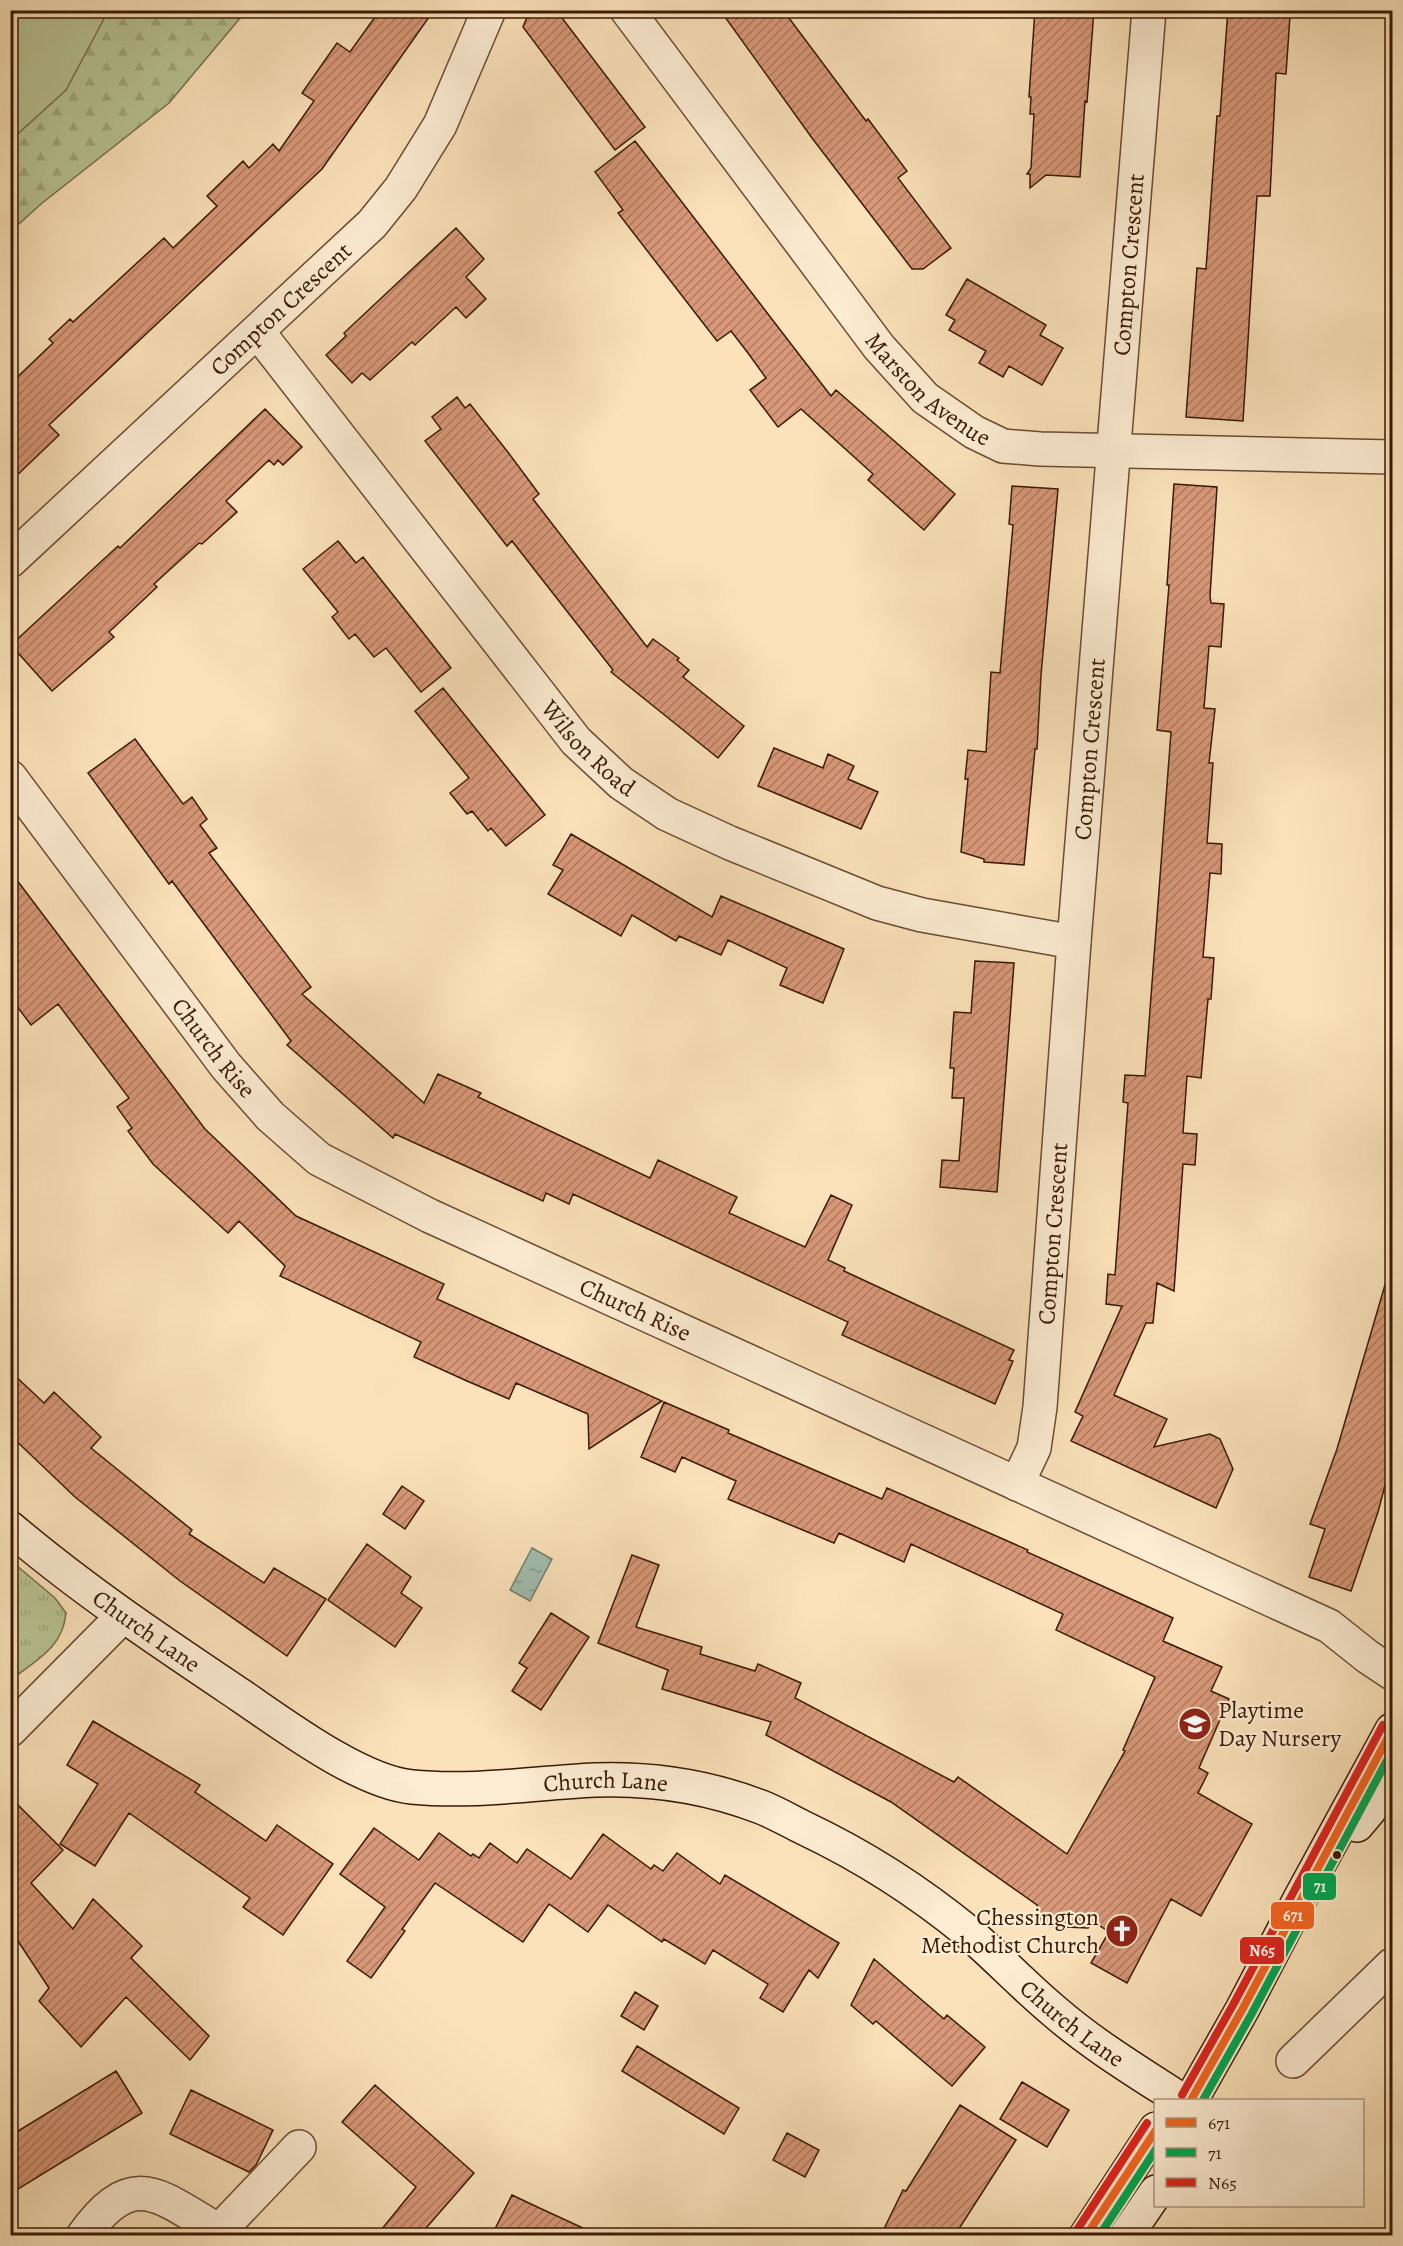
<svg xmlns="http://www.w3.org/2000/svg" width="1403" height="2246" font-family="Alegreya,serif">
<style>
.grass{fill:url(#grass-tufts);stroke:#786e4c;stroke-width:1.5}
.forest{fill:url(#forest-firs);stroke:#786e4c;stroke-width:1.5}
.green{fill:#b8c494;stroke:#786e4c;stroke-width:1.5}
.water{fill:url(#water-ripples);stroke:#767c6b;stroke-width:1.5}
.building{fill:url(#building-hatch);stroke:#391904;stroke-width:1.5}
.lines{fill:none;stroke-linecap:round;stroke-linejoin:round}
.street-casing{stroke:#6a4b32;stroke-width:36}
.secondary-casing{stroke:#391904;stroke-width:36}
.street{stroke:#fcecd2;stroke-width:33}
.secondary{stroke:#fcecd2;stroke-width:33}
.bus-1-casing{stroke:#fcecd2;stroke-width:12}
.bus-2-casing{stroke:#fcecd2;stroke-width:12}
.bus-3-casing{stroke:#fcecd2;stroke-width:12}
.bus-1{stroke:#f26522;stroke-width:8}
.bus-2{stroke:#00a651;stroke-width:8}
.bus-3{stroke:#dc241f;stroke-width:8}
.bus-dot{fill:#391904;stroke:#fcecd2;stroke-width:2}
.labels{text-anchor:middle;stroke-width:4.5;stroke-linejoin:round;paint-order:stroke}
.street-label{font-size:24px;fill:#391904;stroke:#fcecd2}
.poi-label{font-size:24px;fill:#391904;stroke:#fcecd2;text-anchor:start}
.line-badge{stroke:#fcecd2;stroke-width:2}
.badge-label{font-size:16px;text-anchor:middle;font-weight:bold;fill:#fff}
</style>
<defs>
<pattern id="grass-tufts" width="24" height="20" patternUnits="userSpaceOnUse" patternTransform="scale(1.5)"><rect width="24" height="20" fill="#b8c494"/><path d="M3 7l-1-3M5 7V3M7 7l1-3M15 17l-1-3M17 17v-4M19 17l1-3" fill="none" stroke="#9fa87e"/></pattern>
<pattern id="forest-firs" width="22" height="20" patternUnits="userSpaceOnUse" patternTransform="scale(1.5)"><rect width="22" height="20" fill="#b8c494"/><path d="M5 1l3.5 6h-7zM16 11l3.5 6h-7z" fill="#9fa87e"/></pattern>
<pattern id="water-ripples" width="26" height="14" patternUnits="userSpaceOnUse" patternTransform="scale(1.5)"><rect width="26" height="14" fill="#9fbeaf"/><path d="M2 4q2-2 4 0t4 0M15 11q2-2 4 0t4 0" fill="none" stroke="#839a8c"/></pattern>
<pattern id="building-hatch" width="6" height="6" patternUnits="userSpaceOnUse" patternTransform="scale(1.5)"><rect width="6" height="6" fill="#d89879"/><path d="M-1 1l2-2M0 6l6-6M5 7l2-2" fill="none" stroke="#b07b61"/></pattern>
</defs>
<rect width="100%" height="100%" fill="#fbe2ba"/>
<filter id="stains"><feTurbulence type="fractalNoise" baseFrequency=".00333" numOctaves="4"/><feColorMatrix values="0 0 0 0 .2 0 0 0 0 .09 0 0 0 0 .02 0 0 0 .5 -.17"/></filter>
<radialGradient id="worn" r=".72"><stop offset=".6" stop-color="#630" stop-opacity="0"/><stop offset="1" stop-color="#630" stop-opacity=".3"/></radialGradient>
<path class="grass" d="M10 1560 55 1598 66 1613C63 1647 37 1660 13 1678H10Z"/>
<path class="forest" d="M11 11H246L169 103 41 204 11 231Z"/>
<path class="green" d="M11 10 108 11 66 90 11 140Z"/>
<path class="water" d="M532 1548 552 1559 530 1601 510 1590Z"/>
<path class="building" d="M380 10H434L322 169 49 425 59 435 10 482V384L53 343 49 339 70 319 73 322 164 238 173 248 217 206 207 196 243 161 249 168 273 144 279 151 314 101 302 93 337 43 350 52Z
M530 10H556L645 127 615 150 523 27Z
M720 10H783L866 121 868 119 907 171 898 178 951 248 923 269H912L812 138Z
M1035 10H1094L1087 102 1085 101 1080 177 1046 175 1030 188V174H1027L1031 168 1034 114H1030L1031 97H1029Z
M1228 10H1274V15L1290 16 1286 74 1276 73 1270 196H1257L1243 421 1186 417 1197 268 1206 269 1217 116H1220Z
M635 141 831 396 836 390 955 494 924 530 868 480 873 474 801 409 778 427 750 390 766 378 748 353 731 331 717 341 618 213 623 210 595 172Z
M456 228 484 259 466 277 486 299 466 318 456 307 415 345 412 342 370 380 362 373 352 383 326 355 346 336 344 333Z
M967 279 1046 325 1040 335 1063 348 1042 385 1009 366 1003 377 979 363 986 351 949 330 955 320 946 315Z
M457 397 465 408 470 404 507 451 539 494 533 499 647 647 653 639 679 658 677 660 689 670 683 677 744 726 718 758 611 672 613 670 512 541 507 546 425 441 441 429 432 417Z
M265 409 302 447 283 465 278 460 274 465 269 460 226 501 237 512 202 544 199 543 154 584 157 587 109 632 114 637 52 691 11 645 118 546 120 548Z
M1174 484 1217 487 1210 596 1211 603 1224 604 1221 647 1209 646 1204 708 1215 709 1209 763H1213L1207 843 1222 844 1221 874 1210 873 1203 957 1214 958 1211 999H1208L1201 1078 1187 1076 1183 1133 1197 1134 1195 1165 1183 1164 1174 1291 1157 1283 1153 1323H1146L1114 1395 1167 1419 1154 1447 1210 1434 1220 1439 1233 1469 1216 1508 1071 1441 1083 1416 1075 1412 1122 1306 1106 1304 1108 1274 1115 1275 1128 1103 1123 1102 1125 1075 1145 1076 1171 732 1157 730 1169 585H1167Z
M1012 486 1058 489 1041 675 1037 749H1035L1024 865 984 862V859L961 852 968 779H965L968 750 986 752 991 672 1000 673 1013 525 1009 524Z
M338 541 356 563 363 557 451 668 421 692 386 648 374 657 355 634 349 639 332 617 338 612 303 569Z
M443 688 545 815 506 846 491 828 488 831 472 811 467 814 450 793 469 778 415 711Z
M135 739 183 804 192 797 207 819 200 825 217 848 209 853 311 987 302 994 424 1103 438 1074 481 1093 478 1097 650 1178 658 1160 737 1197 729 1213 805 1247 831 1195 852 1205 828 1260 845 1268 844 1271 1014 1350 1009 1360 1013 1361 995 1404 842 1335 848 1322 573 1194 569 1204 546 1193 543 1201 395 1134 393 1138 287 1045 291 1041 172 881 169 884 88 773Z
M774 748 823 768 828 754 854 766 848 779 878 792 861 829 758 786Z
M571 834 712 917 721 896 844 949 823 1003 780 985 787 968 728 940 721 955 679 936 676 941 632 915 621 936 548 894 563 870 553 865Z
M10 871 205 1129 296 1216 444 1284 437 1299 662 1401 589 1449 588 1414 516 1383 509 1399 467 1381 414 1357 421 1342 280 1276 285 1266 239 1221 228 1233 153 1164 128 1131 132 1128 117 1107 129 1098 58 1004 31 1025 10 997Z
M975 961 1014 963 997 1192 940 1187 942 1160 959 1161 964 1098H952L954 1068H950L954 1012 971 1013Z
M1385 1285 1392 1287V1459L1378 1512 1351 1591 1309 1577 1325 1529 1310 1524 1337 1449Z
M10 1371 44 1403 54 1392 101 1437 91 1448 192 1530 189 1534 264 1583 274 1568 326 1599 287 1656 180 1581 75 1497 10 1435Z
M664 1402 729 1430 728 1433 882 1499 887 1488 1028 1550 1027 1552 1173 1618 1163 1641 1222 1667 1211 1691 1229 1699 1199 1768 1208 1773 1198 1793 1252 1824 1201 1916 1171 1899 1127 1983 1091 1963 1109 1932 1094 1922 1088 1928 1043 1926 1037 1905 891 1802 766 1735 771 1722 662 1689 668 1670 598 1643 632 1555 659 1565 636 1627 702 1647 700 1654 755 1671 758 1664 801 1683 795 1698 954 1782 958 1777 1067 1854 1125 1751 1123 1750 1155 1677 1056 1630 1063 1614 911 1544 904 1562 839 1533 834 1543 728 1499 736 1481 682 1457 675 1472 641 1457Z
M402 1486 424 1501 405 1529 383 1514Z
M367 1544 411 1577 401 1593 422 1608 395 1647 328 1600Z
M551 1613 589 1637 541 1710 512 1691 527 1668 519 1663Z
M93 1721 200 1785 195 1792 266 1841 277 1825 333 1864 283 1935 243 1907 250 1898 129 1813 95 1866 60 1844 98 1784 67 1765Z
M10 1797 63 1850 31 1883 73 1929 93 1899 142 1946 131 1958 209 2036 190 2060 126 1997 81 2047 39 2001 49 1988 10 1929Z
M374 1828 419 1860 439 1833 471 1856 473 1854 479 1858 490 1843 517 1863 527 1849 571 1879 603 1834 651 1869 654 1865 663 1871 677 1853 720 1884 725 1875 839 1943 818 1978 809 1970 783 2012 760 1998 768 1984 713 1950 705 1964 664 1939 662 1942 608 1905 588 1932 549 1904 523 1942 435 1883 402 1929 405 1931 371 1978 347 1961 385 1907 340 1874Z
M874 1959 944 2019 947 2015 985 2047 952 2086 876 2021 873 2024 851 2005Z
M635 1992 658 2006 644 2030 621 2016Z
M637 2046 739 2108 724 2134 622 2071Z
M116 2071 142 2113 10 2194V2136Z
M1022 2082 1069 2110 1047 2147 1000 2119Z
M375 2085 474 2173 420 2235H377L416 2187 342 2122Z
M191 2090 273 2130 256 2165 249 2172 170 2134Z
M960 2105 1016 2140 955 2235H881L903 2190 906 2191Z
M787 2133 819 2150 805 2177 773 2160Z
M512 2195 533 2205 598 2235H492Z"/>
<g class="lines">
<defs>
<g id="street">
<path id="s1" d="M627 10 879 347 925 398 974 432 1003 446 1040 449 1392 457"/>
<path id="s2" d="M258 332 576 741 621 783 667 814 730 843 877 903 922 915 1074 942"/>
<path id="s3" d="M10 561 372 224 401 188 440 125 489 10"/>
<path id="s4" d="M10 777 226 1066 270 1116 319 1159 430 1216 1329 1626 1368 1657 1392 1673"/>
<path id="s5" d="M1017 1484 1034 1448 1040 1407 1074 942 1149 10"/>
<path d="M10 1730 123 1616"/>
<path d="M1293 2061 1392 1965"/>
<path d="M83 2236C133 2166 159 2196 219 2231L299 2147"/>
</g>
<g id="secondary">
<path id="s6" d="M10 1528C83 1590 161 1642 240 1695 284 1725 360 1782 412 1787 473 1793 534 1783 595 1780 651 1778 709 1787 761 1807 776 1813 790 1821 804 1828 863 1856 918 1891 969 1933 998 1958 1024 1986 1054 2011 1093 2045 1138 2072 1181 2100"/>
<path d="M1357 1825 1392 1783"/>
<path d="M1191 2100 1242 2010 1301 1897 1392 1730"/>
<path d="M1086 2236 1156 2129"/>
<path d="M1126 2236 1156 2192"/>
</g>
</defs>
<use href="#street" class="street-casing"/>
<use href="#secondary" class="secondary-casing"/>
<use href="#street" class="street"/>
<use href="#secondary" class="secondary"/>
<defs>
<path id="bus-1" d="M1191 2100 1242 2010 1392 1730
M1086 2236 1156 2130"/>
<path id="bus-2" d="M1203 2100 1251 2015 1392 1751
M1099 2236 1156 2149"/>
<path id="bus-3" d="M1182 2095 1233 2005 1383 1725
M1077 2230 1147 2123"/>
</defs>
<use href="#bus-1" class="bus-1-casing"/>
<use href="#bus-2" class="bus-2-casing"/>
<use href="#bus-3" class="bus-3-casing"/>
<use href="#bus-1" class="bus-1"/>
<use href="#bus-2" class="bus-2"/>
<use href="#bus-3" class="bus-3"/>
</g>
<defs>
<symbol id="school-disc" viewBox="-11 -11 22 22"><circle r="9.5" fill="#8f2418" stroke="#fcecd2"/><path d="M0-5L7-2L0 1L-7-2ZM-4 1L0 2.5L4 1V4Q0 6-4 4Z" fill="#fff"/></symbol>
<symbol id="church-disc" viewBox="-11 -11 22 22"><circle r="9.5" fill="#8f2418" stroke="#fcecd2"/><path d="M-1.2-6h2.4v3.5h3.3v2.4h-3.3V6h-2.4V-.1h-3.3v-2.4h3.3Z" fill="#fff"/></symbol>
</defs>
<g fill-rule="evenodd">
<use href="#school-disc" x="1176" y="1705" width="38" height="38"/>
<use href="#church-disc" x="1103" y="1912" width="38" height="38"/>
</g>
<circle class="bus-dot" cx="1337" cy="1855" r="5"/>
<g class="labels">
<g class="street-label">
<text dy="8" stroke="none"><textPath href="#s5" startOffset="1227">Compton Crescent</textPath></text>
<text dy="8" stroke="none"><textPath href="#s3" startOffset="370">Compton Crescent</textPath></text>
<text dy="8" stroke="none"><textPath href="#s1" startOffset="486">Marston Avenue</textPath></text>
<text dy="8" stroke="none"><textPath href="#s2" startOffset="532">Wilson Road</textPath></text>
<text dy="8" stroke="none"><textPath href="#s5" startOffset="741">Compton Crescent</textPath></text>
<text dy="8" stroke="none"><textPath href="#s4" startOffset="339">Church Rise</textPath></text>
<text dy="8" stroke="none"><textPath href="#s5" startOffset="255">Compton Crescent</textPath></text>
<text dy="8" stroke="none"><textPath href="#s4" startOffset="843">Church Rise</textPath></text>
<text dy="8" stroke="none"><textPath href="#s6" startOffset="171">Church Lane</textPath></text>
<text dy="8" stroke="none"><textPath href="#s6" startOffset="675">Church Lane</textPath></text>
<text dy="8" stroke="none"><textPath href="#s6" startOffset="1215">Church Lane</textPath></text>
</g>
<g class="poi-label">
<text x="1218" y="1718">Playtime<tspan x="1218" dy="28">Day Nursery</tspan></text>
<text x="1099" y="1925" text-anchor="end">Chessington<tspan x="1099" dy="28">Methodist Church</tspan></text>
</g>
</g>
<g class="line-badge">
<rect x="1302" y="1872" width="35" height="29" rx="6" fill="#00a651"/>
<rect x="1270" y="1901" width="45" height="29" rx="6" fill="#f26522"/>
<rect x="1239" y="1936" width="46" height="29" rx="6" fill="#dc241f"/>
</g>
<g class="badge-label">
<text x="1320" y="1892">71</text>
<text x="1293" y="1921">671</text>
<text x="1262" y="1956">N65</text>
</g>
<rect width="1403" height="2246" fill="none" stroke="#fbe2ba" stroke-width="36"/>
<rect x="12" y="12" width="1379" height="2222" fill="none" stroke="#391904" stroke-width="3"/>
<rect x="18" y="18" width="1367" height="2210" fill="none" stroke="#391904" stroke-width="1.5"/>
<rect x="1154" y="2099" width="210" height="108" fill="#fcecd2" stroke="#ae9880" stroke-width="1.5"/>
<rect x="1166" y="2118" width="30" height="9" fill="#f26522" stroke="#ae9880" stroke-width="1.5"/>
<text x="1208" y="2129" font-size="18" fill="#391904">671</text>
<rect x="1166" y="2148" width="30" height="9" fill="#00a651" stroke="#ae9880" stroke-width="1.5"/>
<text x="1208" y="2159" font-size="18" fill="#391904">71</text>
<rect x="1166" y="2178" width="30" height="9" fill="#dc241f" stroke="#ae9880" stroke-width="1.5"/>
<text x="1208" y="2189" font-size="18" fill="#391904">N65</text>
<rect width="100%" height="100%" filter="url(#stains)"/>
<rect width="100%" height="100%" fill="url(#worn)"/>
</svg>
